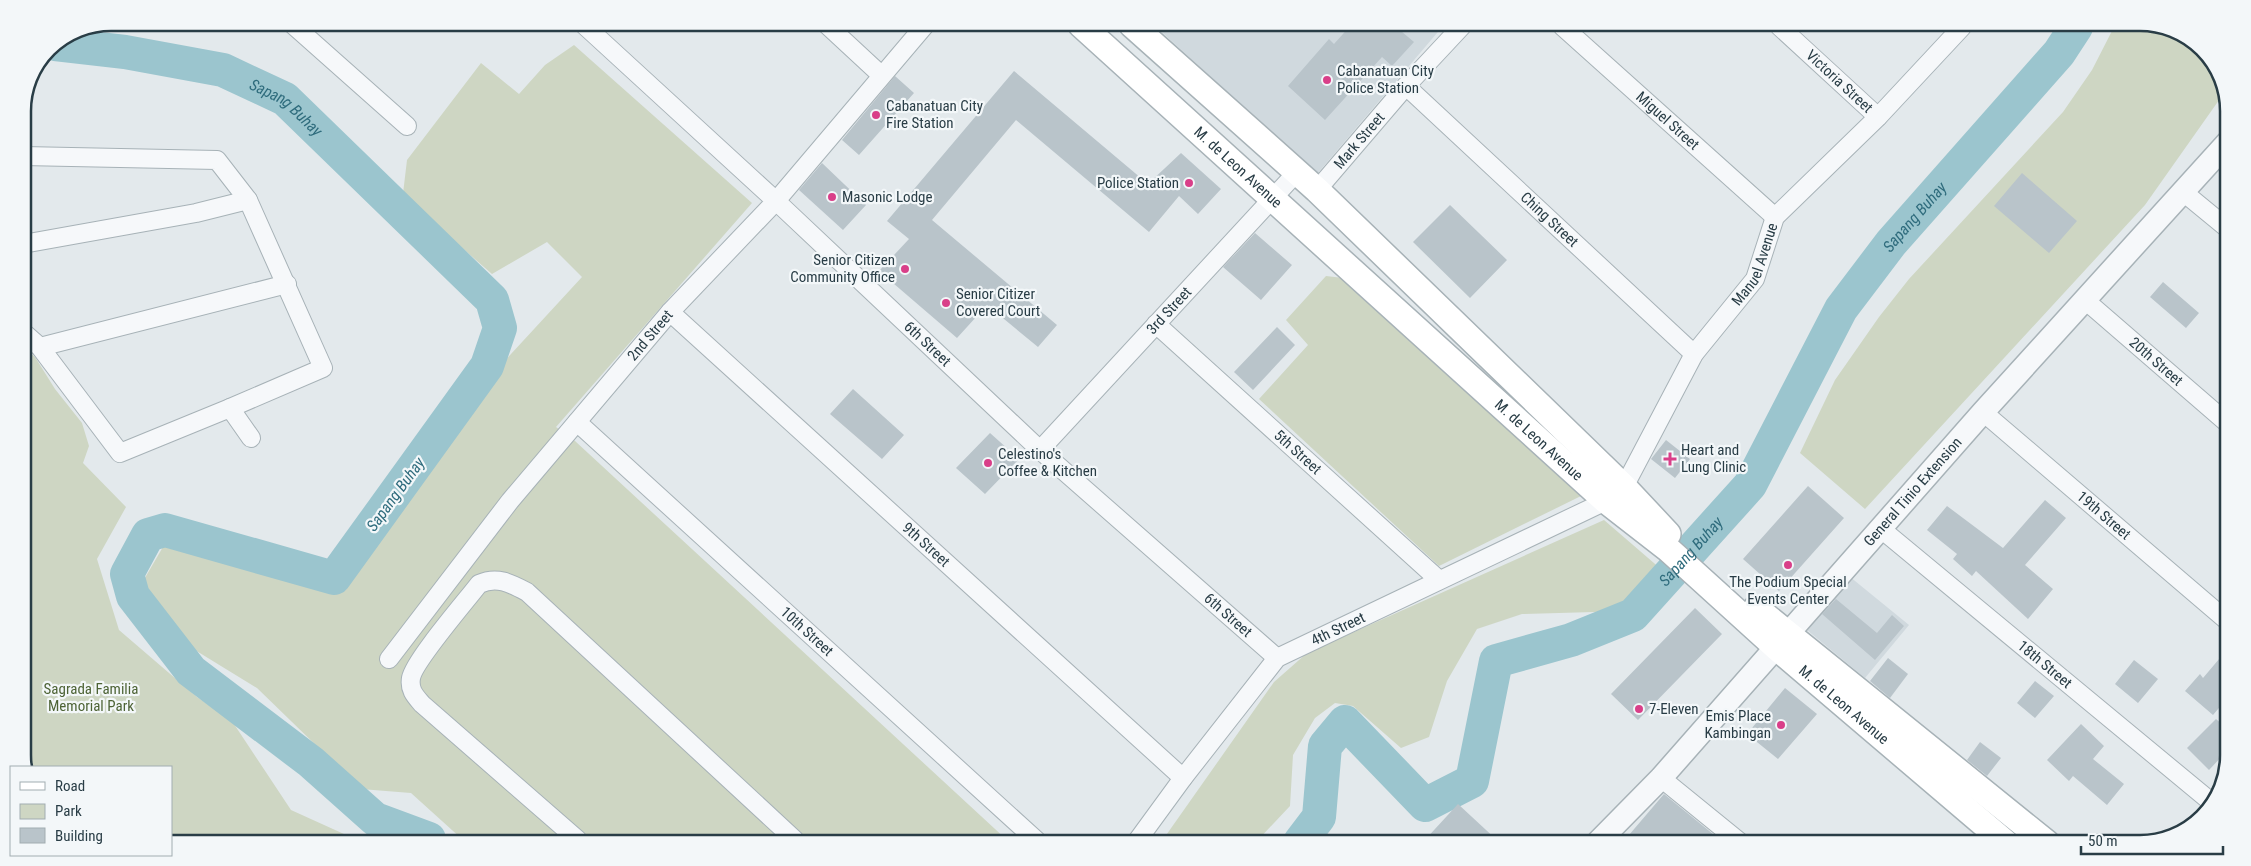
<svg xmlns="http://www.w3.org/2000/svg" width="2251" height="866" font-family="'Roboto Condensed',sans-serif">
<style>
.built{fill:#d0d9de}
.green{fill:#ced6c3}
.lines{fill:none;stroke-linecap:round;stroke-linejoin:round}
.river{stroke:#9bc5ce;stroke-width:34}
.building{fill:#b9c4ca}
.minor-casing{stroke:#a7b2b7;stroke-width:20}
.tertiary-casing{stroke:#a7b2b7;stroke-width:25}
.secondary-casing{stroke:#a7b2b7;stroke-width:28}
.minor{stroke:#f6f8fa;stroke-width:18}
.tertiary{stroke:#f6f8fa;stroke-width:22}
.secondary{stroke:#fff;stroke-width:25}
.poi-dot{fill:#d93f89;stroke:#f3f7f9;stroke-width:2}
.labels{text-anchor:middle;stroke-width:4.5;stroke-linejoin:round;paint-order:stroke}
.poi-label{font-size:15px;fill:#293d46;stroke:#f3f7f9;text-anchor:start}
.street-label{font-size:15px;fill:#293d46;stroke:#f3f7f9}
.park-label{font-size:15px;fill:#4d6335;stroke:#f3f7f9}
.water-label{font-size:16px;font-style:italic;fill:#2f6c7d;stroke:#f3f7f9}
.rim{fill:none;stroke:#293d46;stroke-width:2.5}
</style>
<rect width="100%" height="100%" fill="#e3e9ec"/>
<path class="built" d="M1154 25 1443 26 1317 174Z
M1844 572 1909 625 1865 678 1801 625Z"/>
<path class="green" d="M2114 27H2168L2210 58 2224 93 2145 205 1865 509 1800 453 1835 380 1879 317 1909 279 2063 112 2092 70Z
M574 45 752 203 556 427 575 441 1008 841 463 840 411 793 361 789 257 688 177 639 142 583 167 540 339 594 489 378 582 277 547 242 492 274 445 233 402 202 407 160 481 63 519 94 545 65Z
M1326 276 1343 278 1352 289 1581 496 1439 566 1259 399 1308 345 1286 320Z
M23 346 35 357 55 389 82 423 89 446 83 463 126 507 97 559 119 630 197 697 232 721 291 810 355 839H171V767H25L23 761Z
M1604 520 1669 576 1629 611 1522 614 1477 629 1447 681 1429 737 1401 748 1353 706 1335 703 1315 718 1293 755 1290 806 1257 841H1162L1274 682 1307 653Z"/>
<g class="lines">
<g class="river">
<path id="s1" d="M55 44 125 52 223 70 285 99 492 300 500 328 487 366 334 578 165 530 148 535 127 574 133 596 191 671 311 762 375 819 429 839"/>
<path id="s2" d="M1300 842 1319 817 1325 746 1345 722 1425 805 1472 781 1496 661 1571 640 1633 615 1750 485 1841 309 1891 243 2059 53 2076 27"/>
</g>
</g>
<path class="building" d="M1351 25 1395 26 1414 42 1392 66 1382 57 1325 120 1288 86 1329 39 1334 44Z
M1014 71 1148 184 1181 153 1221 189 1198 214 1179 196 1149 232 1016 120 932 220 1057 325 1038 347 987 305 957 338 879 271 909 239 887 221Z
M895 76 914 93 859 155 842 140Z
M822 163 866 205 843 230 799 190Z
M2022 173 2077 221 2049 253 1994 206Z
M1450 205 1507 260 1470 298 1413 242Z
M1255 233 1292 265 1261 300 1223 267Z
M2163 282 2199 313 2186 328 2150 297Z
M1277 327 1295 345 1253 390 1234 372Z
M853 389 904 435 882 459 830 414Z
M990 433 1019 459 985 494 956 468Z
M1666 440 1690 459 1675 478 1651 459Z
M1808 486 1844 518 1779 591 1743 559Z
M2045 500 2066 518 2025 565 2053 589 2028 619 1976 571 1972 576 1953 559 1957 554 1927 530 1947 506 2003 548Z
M1836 599 1877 633 1892 615 1904 626 1875 660 1822 614Z
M1695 608 1722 634 1638 720 1611 694Z
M2225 652 2224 702 2213 715 2185 691 2200 674 2203 678Z
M1888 658 1908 674 1890 698 1870 681Z
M2134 660 2158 679 2138 703 2115 684Z
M2035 681 2054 696 2035 718 2017 703Z
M1785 688 1817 714 1778 759 1747 734Z
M2216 719 2224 726V754L2209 770 2187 748Z
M2081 724 2104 746 2093 759 2124 784 2107 805 2073 776 2069 781 2047 760Z
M1980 742 2001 758 1987 776 1967 760Z
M1664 794 1724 843 1623 842Z
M1458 804 1499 842H1423Z"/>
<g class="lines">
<defs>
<g id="minor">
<path d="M291 23 407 126"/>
<path id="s3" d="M583 24 776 201 1040 450 1277 658"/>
<path d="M826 24 881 75"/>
<path id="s4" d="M1562 26 1775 217"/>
<path id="s5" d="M1779 26 1878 117"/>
<path id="s6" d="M1406 86 1694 354"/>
<path d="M23 156 217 160 248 200 323 368 230 408"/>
<path id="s7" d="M1317 190 1406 86 1462 26"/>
<path d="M2182 191 2227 228"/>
<path d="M23 244 196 213 248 200"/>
<path id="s8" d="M2085 300 2226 422"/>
<path id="s9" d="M670 312 1183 778"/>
<path id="s10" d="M1156 324 1439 580"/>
<path d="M23 332 40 347 120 453 230 408 251 438"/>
<path d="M40 347 287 284"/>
<path id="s11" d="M1983 412 2225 619"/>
<path id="s12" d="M577 422 1037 841"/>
<path id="s13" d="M1040 450 1297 172"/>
<path id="s14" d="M1880 528 2210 801"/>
<path id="s15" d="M389 659 510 501 670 312 776 201 926 24"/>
<path d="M1661 778 1741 843"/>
<path d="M578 840 422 704C415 696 409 690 411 678 414 661 466 601 479 584 497 576 510 583 527 592L795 840"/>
<path id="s16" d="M1137 841 1183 778 1277 658 1606 501 1624 487 1694 354 1755 279 1775 217 1878 117 1962 27"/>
</g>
<g id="tertiary">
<path id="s17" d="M1598 842 1661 778 1983 412 2228 142"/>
</g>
<g id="secondary">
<path id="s18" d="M1081 25 1606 501 1669 550 1777 648 2006 843"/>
<path d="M1132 25 1317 190 1624 487 1668 534"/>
<path d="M1756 608 2047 843"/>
</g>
</defs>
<use href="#minor" class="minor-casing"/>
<use href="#tertiary" class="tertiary-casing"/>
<use href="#secondary" class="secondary-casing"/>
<use href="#minor" class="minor"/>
<use href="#tertiary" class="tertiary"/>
<use href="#secondary" class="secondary"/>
</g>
<g class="poi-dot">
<circle cx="1327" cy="80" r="5"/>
<circle cx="876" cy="115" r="5"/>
<circle cx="1189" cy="183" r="5"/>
<circle cx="832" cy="197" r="5"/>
<circle cx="905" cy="269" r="5"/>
<circle cx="946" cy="303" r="5"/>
<path d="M1667.5 451.5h5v5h5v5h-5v5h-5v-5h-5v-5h5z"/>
<circle cx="988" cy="463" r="5"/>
<circle cx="1788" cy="565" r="5"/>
<circle cx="1639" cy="709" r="5"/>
<circle cx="1781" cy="725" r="5"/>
</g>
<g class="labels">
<g class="poi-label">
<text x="1337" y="76">Cabanatuan City<tspan x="1337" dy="17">Police Station</tspan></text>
<text x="886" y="111">Cabanatuan City<tspan x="886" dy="17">Fire Station</tspan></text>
<text x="1179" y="188" text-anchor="end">Police Station</text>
<text x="842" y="202">Masonic Lodge</text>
<text x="895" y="265" text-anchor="end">Senior Citizen<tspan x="895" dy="17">Community Office</tspan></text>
<text x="956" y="299">Senior Citizer<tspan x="956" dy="17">Covered Court</tspan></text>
<text x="1681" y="455">Heart and<tspan x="1681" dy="17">Lung Clinic</tspan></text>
<text x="998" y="459">Celestino's<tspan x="998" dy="17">Coffee &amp; Kitchen</tspan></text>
<text x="1788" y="587" text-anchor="middle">The Podium Special<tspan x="1788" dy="17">Events Center</tspan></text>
<text x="1649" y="714">7-Eleven</text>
<text x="1771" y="721" text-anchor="end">Emis Place<tspan x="1771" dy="17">Kambingan</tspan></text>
</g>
<g class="street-label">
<text dy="5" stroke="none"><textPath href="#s5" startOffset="82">Victoria Street</textPath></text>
<text dy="5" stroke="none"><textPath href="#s4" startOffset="142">Miguel Street</textPath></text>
<text dy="5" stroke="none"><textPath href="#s7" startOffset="65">Mark Street</textPath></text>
<text dy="5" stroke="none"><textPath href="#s18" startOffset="212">M. de Leon Avenue</textPath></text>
<text dy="5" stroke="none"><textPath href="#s6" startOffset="196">Ching Street</textPath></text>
<text dy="5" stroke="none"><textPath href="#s16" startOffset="878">Manuel Avenue</textPath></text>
<text dy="5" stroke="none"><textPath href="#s13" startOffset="190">3rd Street</textPath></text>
<text dy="5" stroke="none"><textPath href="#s15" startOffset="416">2nd Street</textPath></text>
<text dy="5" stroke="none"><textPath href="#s3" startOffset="470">6th Street</textPath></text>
<text dy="5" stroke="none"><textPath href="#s8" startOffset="94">20th Street</textPath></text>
<text dy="5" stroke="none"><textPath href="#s18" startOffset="618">M. de Leon Avenue</textPath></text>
<text dy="5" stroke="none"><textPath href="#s10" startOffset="191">5th Street</textPath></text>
<text dy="5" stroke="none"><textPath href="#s17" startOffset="471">General Tinio Extension</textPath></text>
<text dy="5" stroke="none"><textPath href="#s11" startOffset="159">19th Street</textPath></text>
<text dy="5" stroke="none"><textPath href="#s9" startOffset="346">9th Street</textPath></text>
<text dy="5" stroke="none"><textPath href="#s3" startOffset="875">6th Street</textPath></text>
<text dy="5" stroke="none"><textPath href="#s16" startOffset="298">4th Street</textPath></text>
<text dy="5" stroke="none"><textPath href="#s12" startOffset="311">10th Street</textPath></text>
<text dy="5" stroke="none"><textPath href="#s14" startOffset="214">18th Street</textPath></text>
<text dy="5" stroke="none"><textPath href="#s18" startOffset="1022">M. de Leon Avenue</textPath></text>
</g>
<g class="park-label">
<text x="91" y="694">Sagrada Familia<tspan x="91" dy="17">Memorial Park</tspan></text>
</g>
<g class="water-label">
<text dy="6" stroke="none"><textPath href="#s1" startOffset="244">Sapang Buhay</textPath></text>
<text dy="6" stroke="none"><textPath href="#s2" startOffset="1060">Sapang Buhay</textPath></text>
<text transform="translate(395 494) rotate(-54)" y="6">Sapang Buhay</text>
<text dy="6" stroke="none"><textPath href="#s2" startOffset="655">Sapang Buhay</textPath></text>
</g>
</g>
<path d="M0 0H2251V866H0ZM111 31H2140A80 80 0 0 1 2220 111V755A80 80 0 0 1 2140 835H111A80 80 0 0 1 31 755V111A80 80 0 0 1 111 31Z" fill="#f3f7f9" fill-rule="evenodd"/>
<path class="rim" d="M111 31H2140A80 80 0 0 1 2220 111V755A80 80 0 0 1 2140 835H111A80 80 0 0 1 31 755V111A80 80 0 0 1 111 31Z"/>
<rect x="10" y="766" width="162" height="90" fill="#f3f7f9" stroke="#a2adb1"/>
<rect x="20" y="782" width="25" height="8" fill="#ffffff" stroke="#a2adb1"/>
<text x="55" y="791" font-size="15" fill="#293d46">Road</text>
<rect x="20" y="804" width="25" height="15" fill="#ced6c3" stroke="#a2adb1"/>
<text x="55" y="816" font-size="15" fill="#293d46">Park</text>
<rect x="20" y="828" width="25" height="15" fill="#b9c4ca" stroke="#a2adb1"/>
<text x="55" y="841" font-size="15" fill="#293d46">Building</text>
<path d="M2081 846v8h142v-8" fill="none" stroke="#293d46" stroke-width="2.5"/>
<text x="2088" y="846" font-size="15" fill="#293d46" stroke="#f3f7f9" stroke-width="4" paint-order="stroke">50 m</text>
</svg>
